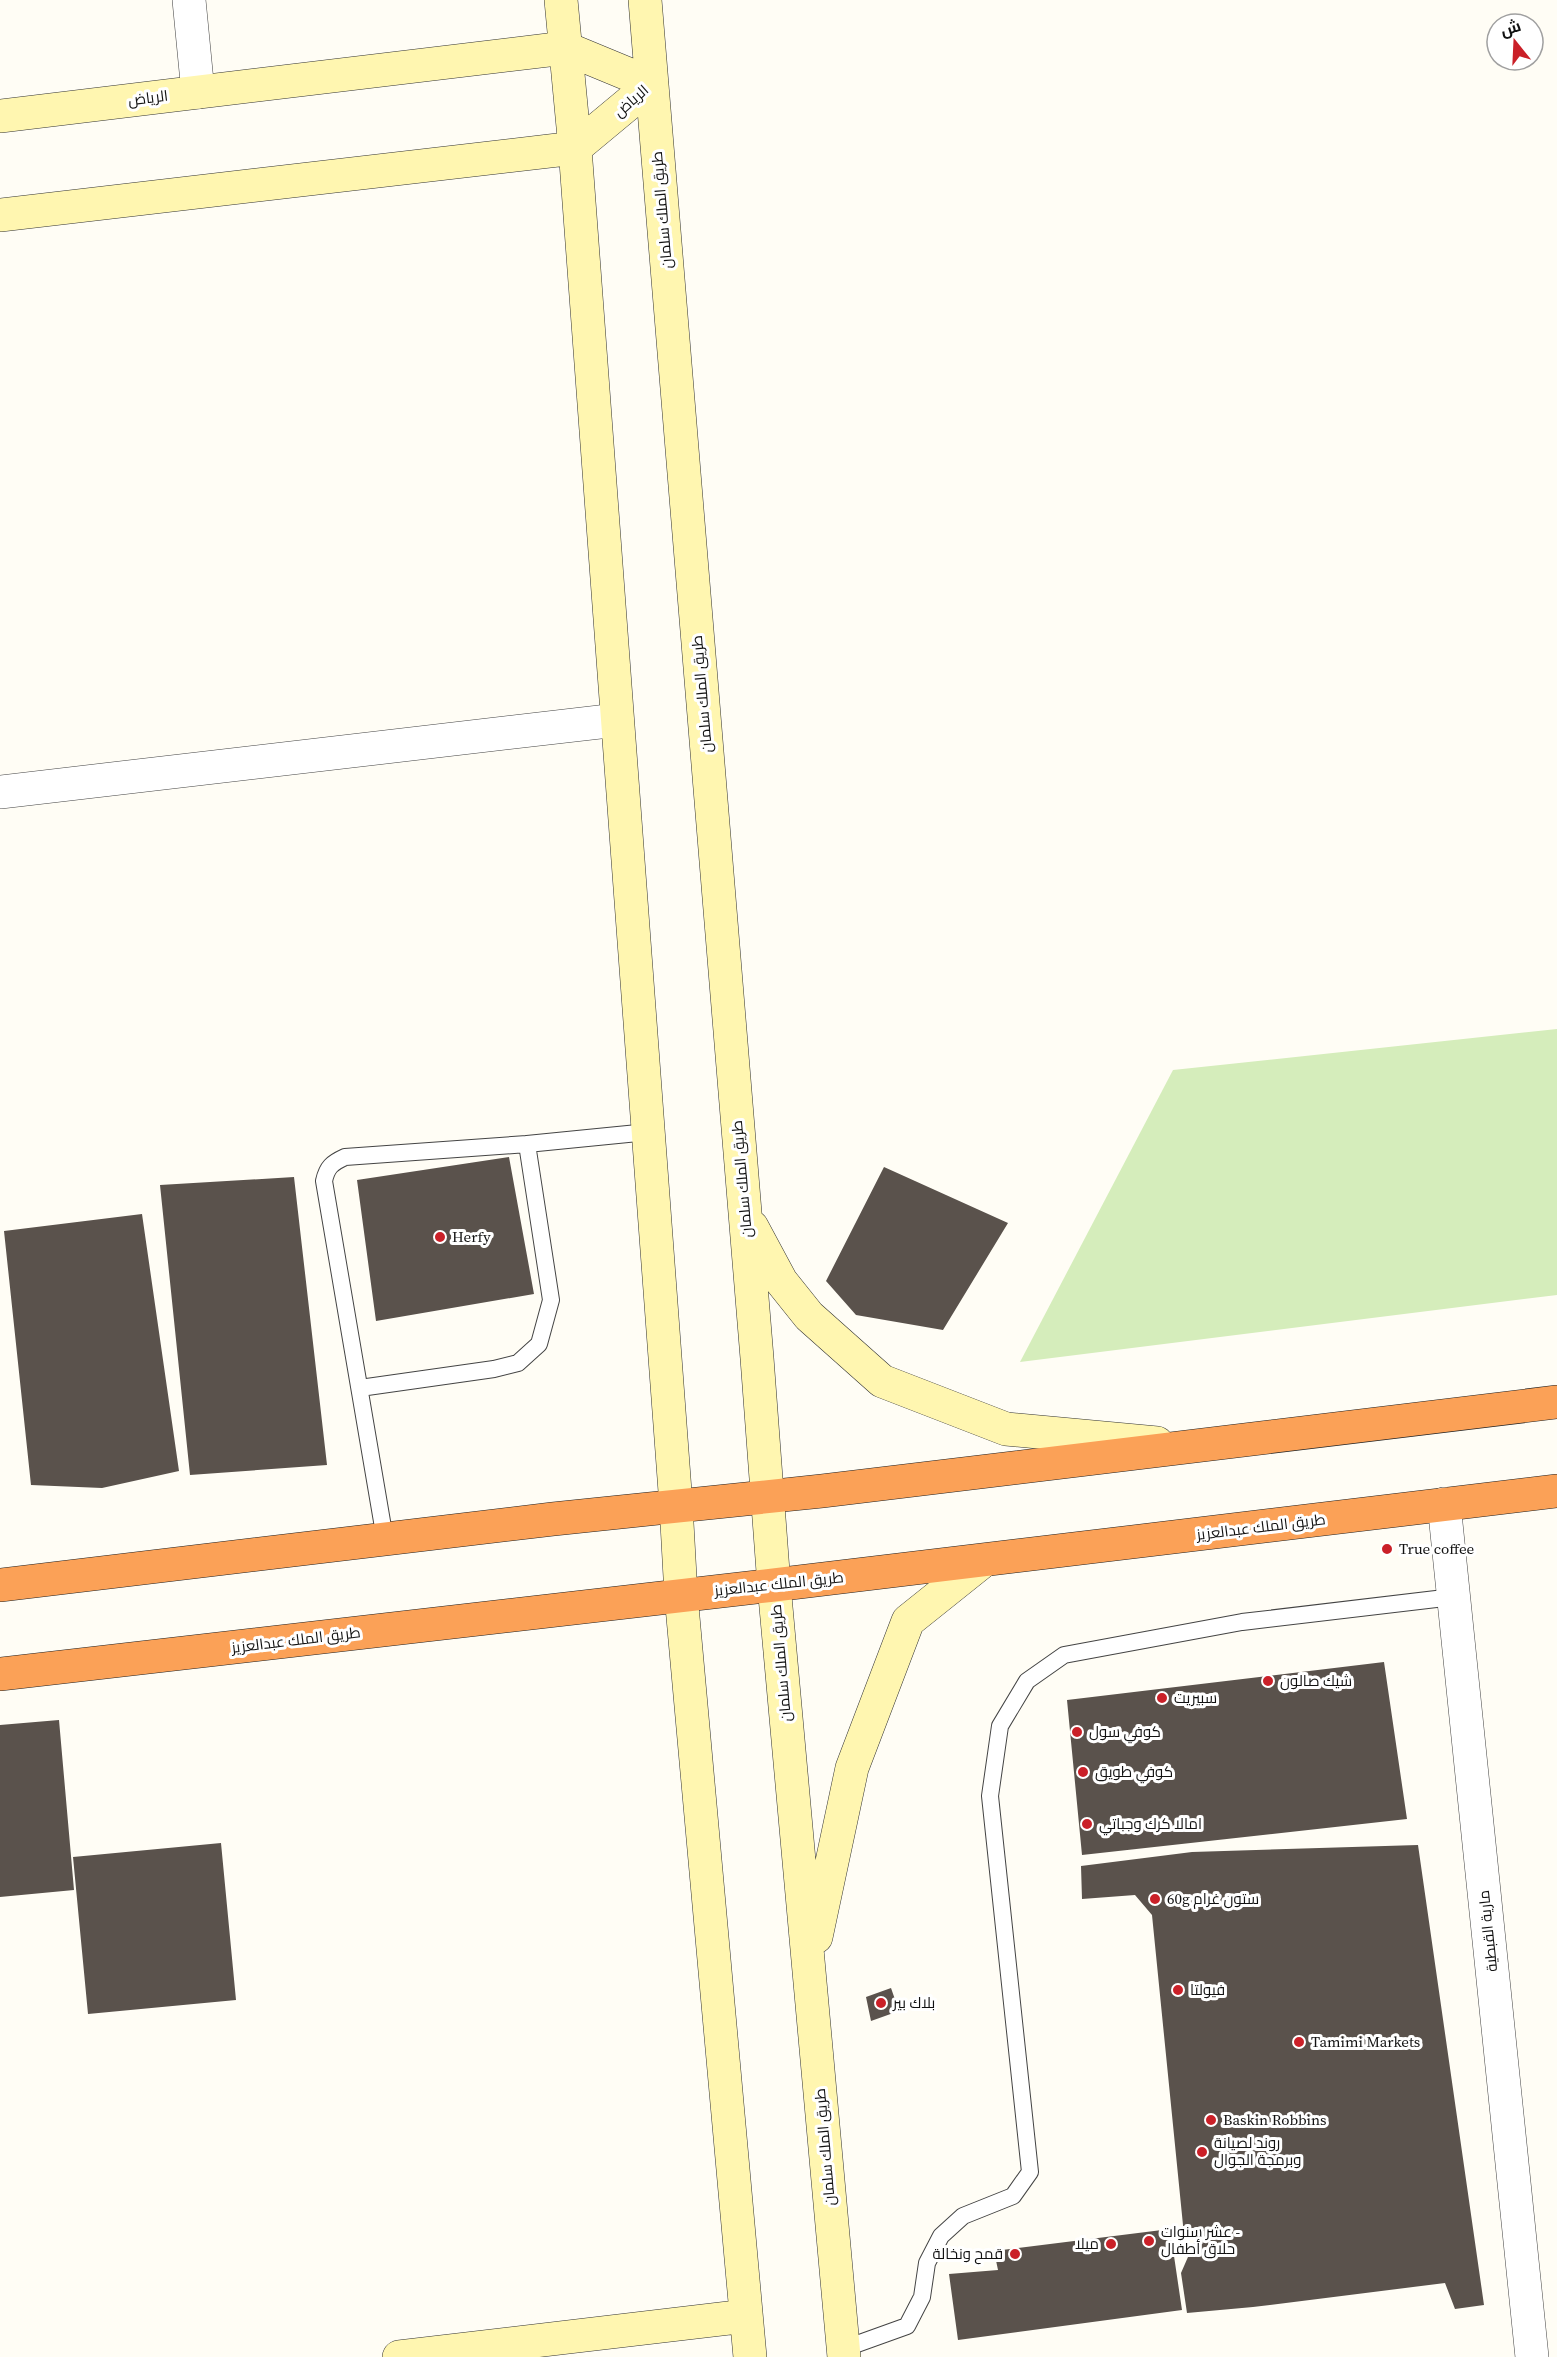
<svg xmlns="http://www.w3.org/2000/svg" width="1557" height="2357" font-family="'Source Serif 4',Cairo,serif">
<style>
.green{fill:#d5edbb}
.building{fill:#5a524c}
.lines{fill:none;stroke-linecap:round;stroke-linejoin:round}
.lane-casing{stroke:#444;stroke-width:18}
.street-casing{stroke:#444;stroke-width:34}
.secondary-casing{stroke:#333;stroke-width:34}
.highway-casing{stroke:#222;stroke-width:34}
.lane{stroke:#fff;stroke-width:16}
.street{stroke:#fff;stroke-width:33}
.secondary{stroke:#fff6b0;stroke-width:33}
.highway{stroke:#fba157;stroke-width:33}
.poi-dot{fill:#ca2028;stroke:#fff;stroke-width:2}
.labels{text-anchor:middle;stroke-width:6;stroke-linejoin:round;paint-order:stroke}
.street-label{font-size:15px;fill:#111;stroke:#fff}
.poi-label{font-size:15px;fill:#111;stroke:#fff;text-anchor:start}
</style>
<rect width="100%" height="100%" fill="#fffdf5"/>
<path class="green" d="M1557 1029V1295L1020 1362 1173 1070Z"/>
<path class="building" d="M509 1157 534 1294 376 1321 357 1180Z
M884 1167 1008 1223 943 1330 856 1315 826 1281Z
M294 1177 327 1465 190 1475 160 1185Z
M142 1214 179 1471 102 1488 31 1485 4 1231Z
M1384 1662 1407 1819 1082 1855 1067 1700Z
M59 1720 74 1890 0 1897V1725Z
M221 1843 236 2000 88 2014 73 1857Z
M1418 1845 1484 2305 1455 2309 1445 2283 1253 2307 1187 2313 1181 2273 1198 2234 1184 2235 1152 1915 1135 1895 1082 1899 1081 1866 1192 1852Z
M891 1988 899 2011 871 2021 866 1997Z
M1170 2229 1182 2310 958 2340 949 2274 998 2270 994 2251Z"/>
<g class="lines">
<defs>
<path id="lane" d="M360 1388 494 1369 518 1363 539 1344 551 1300 527 1144
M385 1539 324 1181C327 1167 332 1163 345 1157L527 1144 648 1132
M843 2349 907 2326 922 2297 927 2263 941 2236 963 2216 1013 2196 1030 2172 990 1796 1000 1726 1027 1681 1064 1655 1242 1622 1453 1597"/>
<path id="street" d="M189 0 198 92
M0 792 617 720
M1444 1504 1532 2357"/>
<path id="secondary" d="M561 0 575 148 676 1505 681 1595 750 2357
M645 0 757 1358 774 1585 844 2357
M0 116 565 48 652 84 575 148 0 215
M752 1227 781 1281 809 1316 882 1381 1006 1429 1157 1443
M816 1937 852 1768 908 1621 983 1561
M399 2357 746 2316"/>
<path id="highway" d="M0 1585 553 1519 822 1491 1557 1402
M0 1674 774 1585 1557 1491"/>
</defs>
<use href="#lane" class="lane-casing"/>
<use href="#street" class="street-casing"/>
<use href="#secondary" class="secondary-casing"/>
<use href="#highway" class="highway-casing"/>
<use href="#lane" class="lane"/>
<use href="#street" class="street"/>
<use href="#secondary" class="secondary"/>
<use href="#highway" class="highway"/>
</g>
<g class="poi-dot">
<circle cx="440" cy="1237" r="6"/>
<circle cx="1387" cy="1549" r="6"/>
<circle cx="1268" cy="1681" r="6"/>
<circle cx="1162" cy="1698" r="6"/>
<circle cx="1077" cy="1732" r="6"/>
<circle cx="1083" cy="1772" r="6"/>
<circle cx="1087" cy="1824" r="6"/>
<circle cx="1155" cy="1899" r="6"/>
<circle cx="1178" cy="1990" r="6"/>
<circle cx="881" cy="2003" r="6"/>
<circle cx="1299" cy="2042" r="6"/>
<circle cx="1211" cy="2120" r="6"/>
<circle cx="1202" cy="2152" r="6"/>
<circle cx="1149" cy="2241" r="6"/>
<circle cx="1111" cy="2244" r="6"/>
<circle cx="1015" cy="2254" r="6"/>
</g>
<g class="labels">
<g class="street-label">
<text transform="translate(148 98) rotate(-7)" y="5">الرياض</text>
<text transform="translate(631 101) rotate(-41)" y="5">الرياض</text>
<text transform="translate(662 210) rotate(-95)" y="5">طريق الملك سلمان</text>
<text transform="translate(702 694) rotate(-95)" y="5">طريق الملك سلمان</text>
<text transform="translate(742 1179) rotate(-95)" y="5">طريق الملك سلمان</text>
<text transform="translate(1261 1527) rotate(-7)" y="5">طريق الملك عبدالعزيز</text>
<text transform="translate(779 1584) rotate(-6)" y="5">طريق الملك عبدالعزيز</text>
<text transform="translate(296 1640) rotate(-7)" y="5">طريق الملك عبدالعزيز</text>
<text transform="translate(781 1663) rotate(-95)" y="5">طريق الملك سلمان</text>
<text transform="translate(1488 1931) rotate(-96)" y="5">مارية القبطية</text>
<text transform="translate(825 2147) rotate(-95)" y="5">طريق الملك سلمان</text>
</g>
<g class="poi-label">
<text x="452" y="1242">Herfy</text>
<text x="1399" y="1554">True coffee</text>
<text x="1280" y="1686">شيك صالون</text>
<text x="1174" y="1703">سبيريت</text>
<text x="1089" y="1737">كوفي سول</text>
<text x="1095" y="1777">كوفي طويق</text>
<text x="1099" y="1829">امالا كرك وجباتي</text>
<text x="1167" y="1904">60g ستون غرام</text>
<text x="1190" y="1995">فيولتا</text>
<text x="893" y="2008">بلاك بير</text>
<text x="1311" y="2047">Tamimi Markets</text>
<text x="1223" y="2125">Baskin Robbins</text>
<text x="1214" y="2148">روند لصيانة<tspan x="1214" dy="17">وبرمجة الجوال</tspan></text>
<text x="1161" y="2237">عشر سنوات -<tspan x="1161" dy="17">حلاق أطفال</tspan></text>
<text x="1099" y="2249" text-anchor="end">ميلا</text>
<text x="1003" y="2259" text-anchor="end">قمح ونخالة</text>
</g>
</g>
<g transform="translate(1515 42) rotate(342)"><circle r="28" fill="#ffffff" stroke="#a0a0a0" stroke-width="1.5"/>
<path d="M0-4.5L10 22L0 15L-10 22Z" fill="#ca2028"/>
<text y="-9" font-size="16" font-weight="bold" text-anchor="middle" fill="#111111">ش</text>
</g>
</svg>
